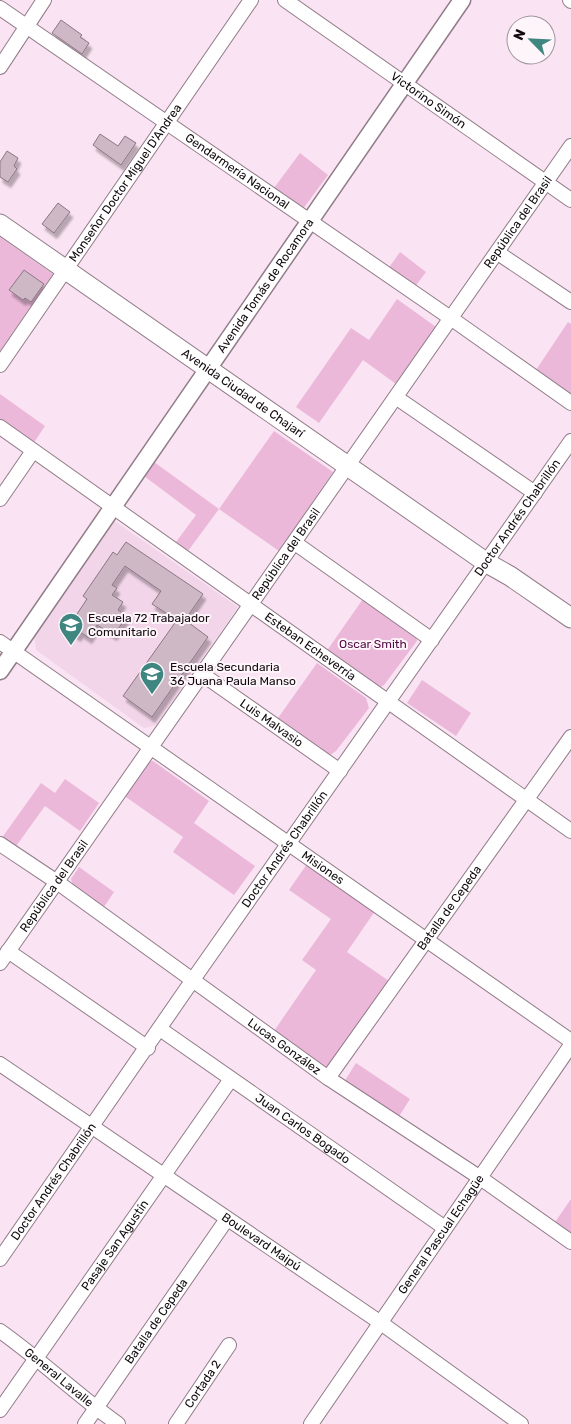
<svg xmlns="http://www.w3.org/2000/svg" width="571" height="1424" font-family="Rubik,sans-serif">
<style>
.built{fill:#f3d5e9}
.green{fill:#ecb8da}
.building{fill:#ceb8c6;stroke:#8b7683;filter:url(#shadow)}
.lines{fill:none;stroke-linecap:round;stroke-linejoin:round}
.minor-casing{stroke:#917c89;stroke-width:16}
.tertiary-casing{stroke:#917c89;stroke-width:19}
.secondary-casing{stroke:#917c89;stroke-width:21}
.minor{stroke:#fff;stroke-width:14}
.tertiary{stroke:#fff;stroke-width:16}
.secondary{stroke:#fff;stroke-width:19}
.labels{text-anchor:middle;stroke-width:4;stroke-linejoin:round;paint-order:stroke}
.street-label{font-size:12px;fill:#10090d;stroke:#fef5fb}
.poi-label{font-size:12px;fill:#10090d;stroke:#fef5fb;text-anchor:start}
.park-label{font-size:12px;fill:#540943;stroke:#fef5fb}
</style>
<defs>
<filter id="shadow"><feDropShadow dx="3" dy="5.5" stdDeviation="1" flood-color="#0004"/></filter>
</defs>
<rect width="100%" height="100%" fill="#fae3f2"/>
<path class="built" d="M113 520 238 607 156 725 144 728 36 650 34 635Z"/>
<path class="green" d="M300 153 328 175 300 213 271 192Z
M0 237 53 274 0 351Z
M400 252 426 272 414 288 388 269Z
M397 299 436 327 396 384 363 360 319 423 296 407 351 328 369 340Z
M568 322 571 324V398L534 373Z
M0 394 45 426 33 444 0 421Z
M274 431 333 472 279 551 219 509 188 551 176 542 196 515 144 476 154 462 219 509Z
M365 596 414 631 417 641 384 685 377 689 326 652Z
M317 663 366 698 369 708 336 751 330 755 278 718Z
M422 680 471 713 456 736 407 703Z
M153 761 209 801 194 823 255 866 234 895 173 852 183 837 123 795 146 762Z
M65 779 99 803 80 831 45 806 14 849 1 839 41 783 55 793Z
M307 864 375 911 347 952 389 981 329 1069 274 1031 316 970 302 960 331 919 289 890Z
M79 867 114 892 104 907 73 886 71 879Z
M356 1063 410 1099 398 1118 344 1082Z
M571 1199V1237L553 1225Z"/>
<path class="building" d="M61 20 82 35 80 37 89 43 82 54 52 33Z
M100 134 118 146 125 136 136 143 121 165 93 145Z
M7 151 18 158 14 166 17 169 8 182 0 177V162Z
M58 203 70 212 54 233 42 224Z
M24 270 44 284 31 302 25 298 23 300 9 290Z
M126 542 203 594 185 620 208 637 152 717 123 696 177 620 152 604 161 591 125 566 112 585 117 588 112 595 123 602 118 610 127 616 114 635 97 625 89 638 80 632 78 636 67 629 87 599 83 596 113 552 117 555Z"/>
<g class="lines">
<defs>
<g id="minor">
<path id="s1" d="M285 0 571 200"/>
<path d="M570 0 571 1"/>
<path id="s2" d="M0 8 452 319 571 403"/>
<path d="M0 67 44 0"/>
<path d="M498 253 571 302"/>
<path id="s3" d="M0 365 251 0"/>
<path d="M397 398 535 493"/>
<path id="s4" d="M0 427 571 831"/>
<path d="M0 499 33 451"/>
<path d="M295 543 432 640"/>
<path id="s5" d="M0 642 571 1041"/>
<path id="s6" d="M202 674 340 771"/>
<path id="s7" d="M0 844 57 882 328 1078 479 1177 571 1242"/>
<path d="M8 951 148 1048"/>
<path id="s8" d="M0 963 571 146"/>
<path id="s9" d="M160 1029 445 1228"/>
<path id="s10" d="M0 1064 381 1323 521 1424"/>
<path id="s11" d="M328 1078 571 737"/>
<path id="s12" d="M0 1259 192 981 571 441"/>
<path id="s13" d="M0 1331C41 1360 77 1395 118 1424"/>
<path id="s14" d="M0 1410 231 1079"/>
<path id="s15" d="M85 1424 227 1219"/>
<path id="s16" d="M176 1424 229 1345"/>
<path id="s17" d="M311 1424 571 1045"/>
</g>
<g id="tertiary">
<path id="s18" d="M0 671 462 0"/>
</g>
<g id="secondary">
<path id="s19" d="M0 224 487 563 510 576 571 618"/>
</g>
</defs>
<use href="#minor" class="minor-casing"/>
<use href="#tertiary" class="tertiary-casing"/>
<use href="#secondary" class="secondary-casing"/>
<use href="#minor" class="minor"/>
<use href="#tertiary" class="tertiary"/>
<use href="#secondary" class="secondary"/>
</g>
<defs>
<symbol id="school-pin" viewBox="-11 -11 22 30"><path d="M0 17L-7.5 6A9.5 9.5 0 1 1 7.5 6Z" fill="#3f8681" stroke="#fef5fb"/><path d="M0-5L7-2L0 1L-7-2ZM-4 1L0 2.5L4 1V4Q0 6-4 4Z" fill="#fff"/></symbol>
</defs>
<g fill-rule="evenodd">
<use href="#school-pin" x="57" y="611" width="28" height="38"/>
<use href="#school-pin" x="138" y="660" width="28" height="38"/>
</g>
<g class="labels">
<g class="street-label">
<text dy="4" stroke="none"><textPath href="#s1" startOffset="175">Victorino Simón</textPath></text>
<text dy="4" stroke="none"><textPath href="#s2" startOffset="288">Gendarmería Nacional</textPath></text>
<text dy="4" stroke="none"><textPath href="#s3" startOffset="221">Monseñor Doctor Miguel D'Andrea</textPath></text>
<text dy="4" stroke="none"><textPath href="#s8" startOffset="904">República del Brasil</textPath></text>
<text dy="4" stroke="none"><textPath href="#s18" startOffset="468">Avenida Tomás de Rocamora</textPath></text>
<text dy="4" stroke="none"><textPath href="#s19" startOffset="296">Avenida Ciudad de Chajarí</textPath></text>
<text dy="4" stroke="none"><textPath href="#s12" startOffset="904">Doctor Andrés Chabrillón</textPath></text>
<text dy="4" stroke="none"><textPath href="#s8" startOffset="499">República del Brasil</textPath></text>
<text dy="4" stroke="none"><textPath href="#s4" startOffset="380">Esteban Echeverría</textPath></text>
<text dy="4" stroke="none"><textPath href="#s6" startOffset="85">Luis Malvasio</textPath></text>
<text dy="4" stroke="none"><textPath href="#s12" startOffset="499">Doctor Andrés Chabrillón</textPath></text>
<text dy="4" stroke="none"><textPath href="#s5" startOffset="394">Misiones</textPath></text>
<text dy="4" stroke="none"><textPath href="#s8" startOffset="94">República del Brasil</textPath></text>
<text dy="4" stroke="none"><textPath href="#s11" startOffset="209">Batalla de Cepeda</textPath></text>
<text dy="4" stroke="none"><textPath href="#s7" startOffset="349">Lucas González</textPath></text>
<text dy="4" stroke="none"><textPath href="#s9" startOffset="174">Juan Carlos Bogado</textPath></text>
<text dy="4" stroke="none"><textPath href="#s12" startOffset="94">Doctor Andrés Chabrillón</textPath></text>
<text dy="4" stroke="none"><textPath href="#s17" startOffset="230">General Pascual Echagüe</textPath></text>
<text dy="4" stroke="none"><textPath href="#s10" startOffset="316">Boulevard Maipú</textPath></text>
<text dy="4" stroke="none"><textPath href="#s14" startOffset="201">Pasaje San Agustín</textPath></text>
<text dy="4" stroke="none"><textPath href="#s15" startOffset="125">Batalla de Cepeda</textPath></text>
<text dy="4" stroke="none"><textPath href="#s13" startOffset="75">General Lavalle</textPath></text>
<text dy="4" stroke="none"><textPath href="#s16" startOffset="48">Cortada 2</textPath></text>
</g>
<g class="poi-label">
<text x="88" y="622">Escuela 72 Trabajador<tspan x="88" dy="14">Comunitario</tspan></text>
<text x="170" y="671">Escuela Secundaria<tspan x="170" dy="14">36 Juana Paula Manso</tspan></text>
</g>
<g class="park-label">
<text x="373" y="648">Oscar Smith</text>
</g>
</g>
<g transform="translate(531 40) rotate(294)"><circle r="24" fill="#fef5fb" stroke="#9f979c"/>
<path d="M0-4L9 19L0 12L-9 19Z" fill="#3f8681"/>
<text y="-8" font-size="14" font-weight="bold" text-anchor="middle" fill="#10090d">N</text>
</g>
</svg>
